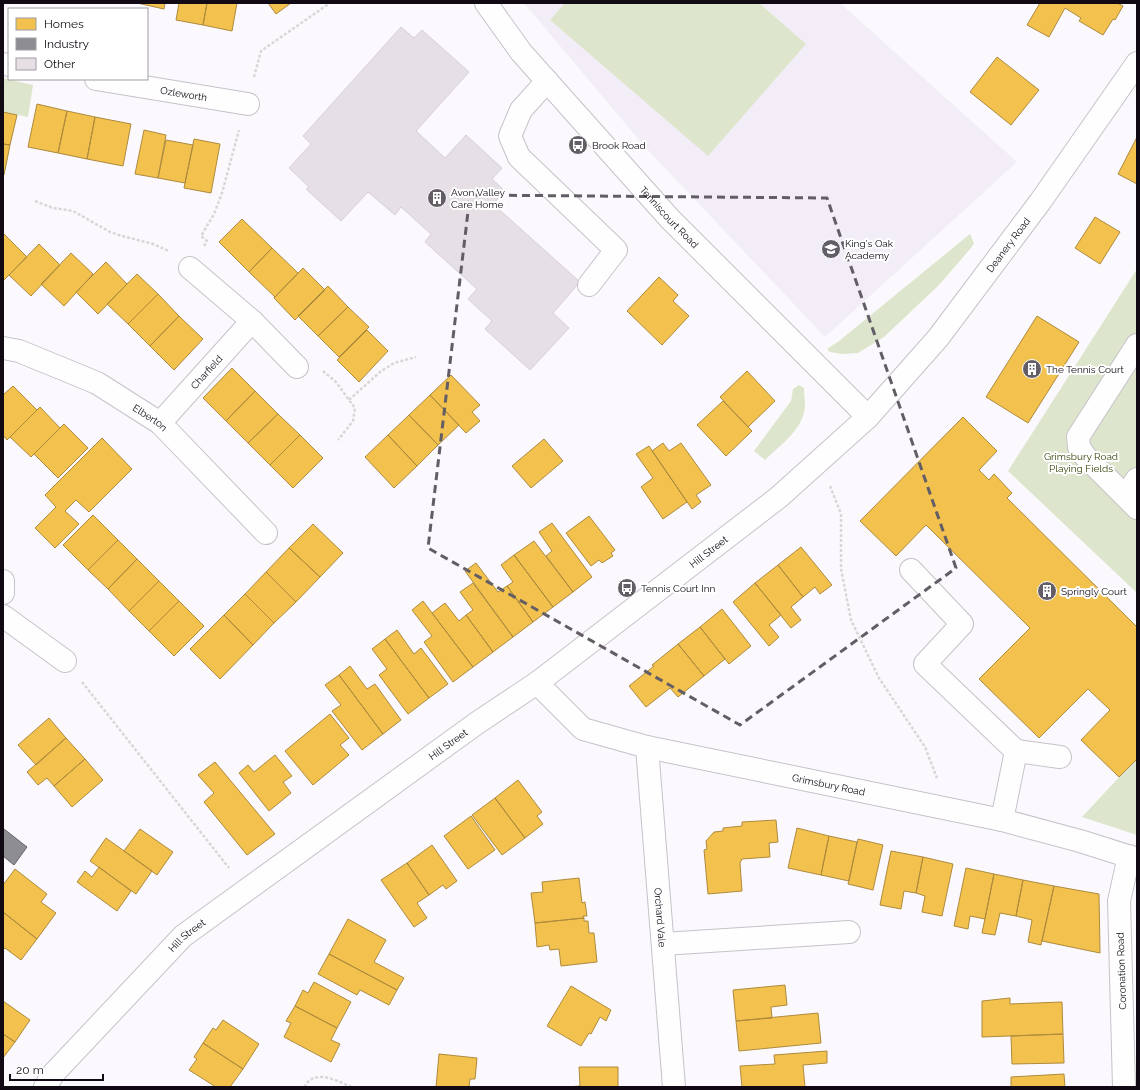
<svg xmlns="http://www.w3.org/2000/svg" width="1140" height="1090" font-family="Raleway,sans-serif">
<style>
.built{fill:#f3edf7}
.green{fill:#dde6cc}
.homes{fill:#f2c14e;stroke:#ae8a3d}
.industry{fill:#8d8d92;stroke:#68666c}
.building{fill:#e6dfe5;stroke:#d7d0d6}
.lines{fill:none;stroke-linecap:round;stroke-linejoin:round}
.minor-casing{stroke:#c7c2c9;stroke-width:24}
.major-casing{stroke:#c7c2c9;stroke-width:24}
.path{stroke:#d8d7d8;stroke-width:2.5;stroke-dasharray:3 2;stroke-linecap:butt}
.minor{stroke:#fefeff;stroke-width:22}
.major{stroke:#fefeff;stroke-width:22}
.marked{fill:none;stroke:#635e66;stroke-width:3;stroke-dasharray:8 5;stroke-linejoin:round}
.labels{text-anchor:middle;stroke-width:4;stroke-linejoin:round;paint-order:stroke}
.street-label{font-size:10px;fill:#110a14;stroke:#fff}
.poi-label{font-size:10px;fill:#110a14;stroke:#fff;text-anchor:start}
.park-label{font-size:10px;fill:#354509;stroke:#fff}
</style>
<rect width="100%" height="100%" fill="#fbf9fd"/>
<path class="built" d="M524 3H840L1017 162 825 337 645 147Z"/>
<path class="green" d="M565 3H759L806 44 708 156 550 20Z
M3 78 33 85 28 117 3 112Z
M970 234 974 243 971 248 939 285 884 337 858 353 842 354 830 352 827 349 839 341Z
M1137 269V593L1008 471Z
M799 385 804 388C804 394 805 400 805 406 804 429 780 445 765 460L754 451 791 401 793 389Z
M1137 758V835L1082 817Z"/>
<path class="homes" d="M137 3H165L164 9Z
M179 3H207L203 25 176 20Z
M207 3H237L232 31 203 25Z
M268 3H291L276 14Z
M1040 3H1117L1123 6 1115 20 1113 19 1103 35 1079 21 1081 18 1065 8 1049 37 1027 25Z
M997 57 1039 90 1011 125 970 92Z
M37 104 67 111 58 153 28 147Z
M67 111 95 117 87 159 58 153Z
M3 112 17 115 10 145 3 144Z
M95 117 131 124 123 166 87 159Z
M144 130 166 135 158 178 135 174Z
M1137 137V184L1118 174Z
M194 139 220 144 211 193 184 188Z
M166 140 193 145 185 183 158 178Z
M3 144 10 145 4 175H3Z
M1095 217 1120 232 1100 264 1075 248Z
M242 219 272 248 249 272 219 242Z
M3 233 27 257 3 281Z
M39 244 60 265 31 296 9 275Z
M272 248 298 273 275 297 249 272Z
M71 253 93 274 64 306 41 284Z
M106 262 127 284 98 314 76 292Z
M303 268 325 290 295 320 274 298Z
M137 274 158 294 128 324 107 304Z
M659 277 678 295 673 301 689 316 662 345 627 311Z
M328 286 348 307 318 336 298 316Z
M158 294 179 316 150 346 128 324Z
M348 307 369 327 339 357 318 336Z
M179 316 203 339 174 370 150 346Z
M1037 316 1079 342 1028 423 986 397Z
M367 330 388 351 359 382 337 360Z
M232 368 255 391 226 421 203 398Z
M747 371 775 401 748 427 720 397Z
M451 375 480 405 472 412 480 421 466 433 430 395Z
M13 386 37 410 7 440 3 435V395Z
M255 391 278 414 248 443 226 421Z
M430 395 459 425 438 445 409 415Z
M723 401 752 431 726 456 697 425Z
M40 407 60 428 31 457 10 437Z
M278 414 300 435 270 465 248 443Z
M409 415 438 445 417 466 388 435Z
M963 417 997 451 979 470 989 480 994 474 1012 493 1007 498 1137 627V759L1119 777 1081 740 1110 710 1088 689 1039 738 979 679 1030 628 926 525 896 556 860 521Z
M64 424 88 448 58 478 34 454Z
M300 435 323 458 293 488 270 465Z
M388 435 417 466 394 488 365 457Z
M102 438 132 469 89 512 76 500 65 511 79 524 55 548 35 528 56 507 45 495Z
M544 439 563 461 531 488 512 466Z
M663 443 669 451 681 443 711 485 696 495 701 502 692 509 652 451Z
M649 446 687 502 663 519 641 487 653 478 636 454Z
M93 515 118 540 88 570 63 545Z
M589 516 615 550 611 553 613 556 602 563 599 560 591 566 566 533Z
M552 523 592 577 573 592 546 556 552 551 539 532Z
M313 524 343 553 320 577 289 548Z
M118 540 137 559 108 589 88 570Z
M534 541 573 592 553 607 514 555Z
M801 547 832 585 820 594 815 587 803 597 778 565Z
M289 548 320 577 296 602 266 572Z
M514 555 553 607 533 622 507 586 513 582 501 565Z
M137 559 159 581 129 611 108 589Z
M476 563 498 592 507 586 533 622 513 637 465 571Z
M778 565 803 597 791 607 801 620 791 628 755 583Z
M266 572 296 602 274 623 245 594Z
M159 581 179 601 149 631 129 611Z
M473 583 513 637 493 652 466 615 473 610 460 592Z
M755 583 781 615 769 625 779 637 769 646 733 602Z
M245 594 274 623 253 645 224 615Z
M179 601 204 626 174 656 149 631Z
M423 601 473 667 453 682 424 642 432 636 412 610Z
M445 603 459 621 466 615 493 652 473 667 432 613Z
M722 609 751 646 729 664 700 627Z
M224 615 253 645 220 679 190 649Z
M700 627 725 659 704 676 678 644Z
M397 630 414 654 421 648 448 684 429 698 385 639Z
M385 639 429 698 408 714 379 675 387 669 372 649Z
M678 644 704 676 678 697 670 688 646 707 629 686 654 666 652 665Z
M350 666 367 689 375 684 401 720 383 734 339 675Z
M339 675 383 734 362 750 332 711 341 705 325 685Z
M330 714 349 738 340 745 349 755 313 785 285 751Z
M49 718 66 738 36 765 18 745Z
M66 738 85 759 54 786 47 778 38 785 27 772Z
M275 755 292 776 283 782 291 793 269 811 239 773 248 765 254 772Z
M85 759 103 780 72 807 54 786Z
M215 762 275 834 247 855 204 802 214 793 198 775Z
M518 780 542 812 537 816 543 824 525 838 495 798Z
M495 798 525 838 502 855 472 815Z
M471 816 495 850 468 869 444 836Z
M776 820 778 842 769 843 770 857 742 859 740 863 742 891 708 894 704 850 707 849 706 841 714 832 723 831V828L742 826V822Z
M797 828 829 836 821 875 788 868Z
M140 829 173 852 157 875 124 851Z
M829 836 857 842 849 881 821 875Z
M106 838 152 871 136 894 90 861Z
M858 839 883 845 873 890 848 884Z
M432 845 457 881 446 889 443 885 429 895 407 863Z
M891 851 923 857 916 893 904 891 901 909 880 905Z
M923 857 953 864 942 916 922 912 925 896 916 893Z
M407 863 429 895 417 903 427 918 414 927 381 880Z
M99 867 131 891 117 911 77 882 85 871 92 877Z
M966 868 994 874 985 919 970 916 968 929 954 926Z
M15 869 47 894 41 902 56 913 37 939 3 912V885Z
M994 874 1023 880 1016 916 1000 913 995 935 982 933Z
M579 878 582 903 585 902 587 916H583L584 918 535 923 531 893 543 892 542 882Z
M1023 880 1054 886 1041 945 1028 942 1032 920 1016 916Z
M1054 886 1099 894 1100 953 1042 941Z
M3 912 37 939 21 960 5 948 3 950Z
M584 918V921H588L589 933H594L597 962 561 966 559 949 550 950 549 945 537 947 535 923Z
M348 919 386 940 374 962 404 978 397 990 329 954Z
M329 954 397 990 389 1005 360 990 357 995 318 974Z
M314 982 351 1002 337 1028 295 1006 303 990 308 993Z
M785 985 787 1005 771 1007 772 1018 736 1021 733 990Z
M571 986 611 1010 606 1021 600 1017 591 1034 589 1033 581 1046 547 1026Z
M1010 998V1004L1062 1002 1063 1034 982 1037V1001Z
M3 1001 30 1020 15 1042 3 1034Z
M295 1006 337 1028 331 1040 340 1044 331 1062 284 1037 291 1023 286 1021Z
M818 1013 821 1043 739 1051 736 1021Z
M223 1020 259 1044 243 1069 203 1043 213 1028 216 1030Z
M3 1034 15 1042 3 1058Z
M1063 1034 1064 1063 1012 1064 1011 1036Z
M203 1043 243 1069 230 1087H216L189 1070 197 1059 194 1057Z
M827 1051V1063L803 1065 805 1087H742L740 1066 775 1064 774 1055Z
M439 1054 477 1058 475 1079H470L469 1087H436Z
M579 1067H618V1087H567L580 1086Z
M1064 1074 1065 1087H1011V1077Z"/>
<path class="industry" d="M4 829 27 847 14 865 3 856V831Z"/>
<path class="building" d="M401 27 414 38 422 30 469 72 416 131 445 158 466 135 502 168 492 179 505 191 493 204 580 282 553 313 569 328 530 370 485 329 492 321 468 299 477 289 425 242 431 234 401 207 395 215 368 192 341 221 306 189 309 187 289 168 311 144 303 136Z"/>
<g class="lines">
<defs>
<g id="minor">
<path id="s1" d="M486 3 521 52 670 219 868 417"/>
<path d="M3 64 9 65"/>
<path id="s2" d="M96 79 248 104"/>
<path d="M547 81 521 110 510 136 519 157 616 250 589 285"/>
<path d="M190 268 252 321 297 367"/>
<path d="M1137 345 1078 437 1079 447 1085 456 1137 508"/>
<path id="s3" d="M3 348 19 351 97 383 160 423 266 533"/>
<path id="s4" d="M160 423 252 321"/>
<path d="M1126 496 1137 479"/>
<path d="M911 570 962 624 925 664 1016 751 1002 820"/>
<path d="M3 593V581"/>
<path d="M3 616 65 661"/>
<path id="s5" d="M537 683 583 729 647 747 1002 820 1080 841 1137 859"/>
<path id="s6" d="M647 747 674 1087"/>
<path d="M1016 751 1060 757"/>
<path d="M663 944 849 932"/>
<path d="M1124 1087 1119 901 1129 856"/>
</g>
<g id="major">
<path id="s7" d="M45 1087 54 1073 183 936 477 723 537 683 779 497 868 417 938 338 1040 202 1137 63"/>
</g>
</defs>
<use href="#minor" class="minor-casing"/>
<use href="#major" class="major-casing"/>
<path class="path" d="M254 77 261 51 330 3
M35 201 53 208 73 211 110 232 122 236 153 244 169 251
M204 246 207 241 201 236 214 214 222 193 239 130
M323 371 336 382 355 408 353 421 338 440
M349 400 380 372 394 363 416 357
M830 486 841 514V569L851 620 879 678 925 747 937 778
M82 682 229 868
M304 1087C306 1085 308 1081 310 1080 322 1072 340 1082 351 1087"/>
<use href="#minor" class="minor"/>
<use href="#major" class="major"/>
</g>
<path class="marked" d="M470 195 827 198 956 568 740 725 428 548Z"/>
<defs>
<symbol id="bus-disc" viewBox="-11 -11 22 22"><circle r="9.5" fill="#635e66" stroke="#fff"/><path d="M-5-6H5V4H4V6H2V4H-2V6H-4V4H-5ZM-3.5-4V0h7V-4ZM-3.5 1.2v1.5H-2V1.2ZM2 1.2v1.5H3.5V1.2Z" fill="#fff"/></symbol>
<symbol id="building-disc" viewBox="-11 -11 22 22"><circle r="9.5" fill="#635e66" stroke="#fff"/><path d="M-4-6H4V6H1V3H-1V6H-4ZM-2.5-4.3h1.7v1.8h-1.7ZM.8-4.3h1.7v1.8H.8ZM-2.5-1h1.7V.8h-1.7ZM.8-1h1.7V.8H.8Z" fill="#fff"/></symbol>
<symbol id="school-disc" viewBox="-11 -11 22 22"><circle r="9.5" fill="#635e66" stroke="#fff"/><path d="M0-5L7-2L0 1L-7-2ZM-4 1L0 2.5L4 1V4Q0 6-4 4Z" fill="#fff"/></symbol>
</defs>
<g fill-rule="evenodd">
<use href="#bus-disc" x="567" y="134" width="22" height="22"/>
<use href="#building-disc" x="426" y="187" width="22" height="22"/>
<use href="#school-disc" x="820" y="238" width="22" height="22"/>
<use href="#building-disc" x="1021" y="358" width="22" height="22"/>
<use href="#bus-disc" x="616" y="577" width="22" height="22"/>
<use href="#building-disc" x="1036" y="580" width="22" height="22"/>
</g>
<g class="labels">
<g class="street-label">
<text dy="4" stroke="none"><textPath href="#s2" startOffset="89">Ozleworth</textPath></text>
<text dy="4" stroke="none"><textPath href="#s1" startOffset="282">Tenniscourt Road</textPath></text>
<text dy="4" stroke="none"><textPath href="#s7" startOffset="1287">Deanery Road</textPath></text>
<text dy="4" stroke="none"><textPath href="#s4" startOffset="69">Charfield</textPath></text>
<text dy="4" stroke="none"><textPath href="#s3" startOffset="164">Elberton</textPath></text>
<text dy="4" stroke="none"><textPath href="#s7" startOffset="856">Hill Street</textPath></text>
<text dy="4" stroke="none"><textPath href="#s7" startOffset="532">Hill Street</textPath></text>
<text dy="4" stroke="none"><textPath href="#s5" startOffset="317">Grimsbury Road</textPath></text>
<text dy="4" stroke="none"><textPath href="#s6" startOffset="171">Orchard Vale</textPath></text>
<text dy="4" stroke="none"><textPath href="#s7" startOffset="208">Hill Street</textPath></text>
<text transform="translate(1121 971) rotate(-92)" y="4">Coronation Road</text>
</g>
<g class="poi-label">
<text x="592" y="149">Brook Road</text>
<text x="451" y="196">Avon Valley<tspan x="451" dy="12">Care Home</tspan></text>
<text x="845" y="247">King's Oak<tspan x="845" dy="12">Academy</tspan></text>
<text x="1046" y="373">The Tennis Court</text>
<text x="641" y="592">Tennis Court Inn</text>
<text x="1061" y="595">Springly Court</text>
</g>
<g class="park-label">
<text x="1081" y="460">Grimsbury Road<tspan x="1081" dy="12">Playing Fields</tspan></text>
</g>
</g>
<rect width="1140" height="1090" fill="none" stroke="#110a14" stroke-width="8"/>
<rect x="8" y="8" width="140" height="72" fill="#ffffff" stroke="#a09da1"/>
<rect x="16" y="18" width="20" height="12" fill="#f2c14e" stroke="#a09da1"/>
<text x="44" y="28" font-size="12" fill="#110a14">Homes</text>
<rect x="16" y="38" width="20" height="12" fill="#8d8d92" stroke="#a09da1"/>
<text x="44" y="48" font-size="12" fill="#110a14">Industry</text>
<rect x="16" y="58" width="20" height="12" fill="#e6dfe5" stroke="#a09da1"/>
<text x="44" y="68" font-size="12" fill="#110a14">Other</text>
<path d="M10 1074v6h93v-6" fill="none" stroke="#110a14" stroke-width="2"/>
<text x="16" y="1074" font-size="12" fill="#110a14" stroke="#ffffff" stroke-width="3" paint-order="stroke">20 m</text>
</svg>
